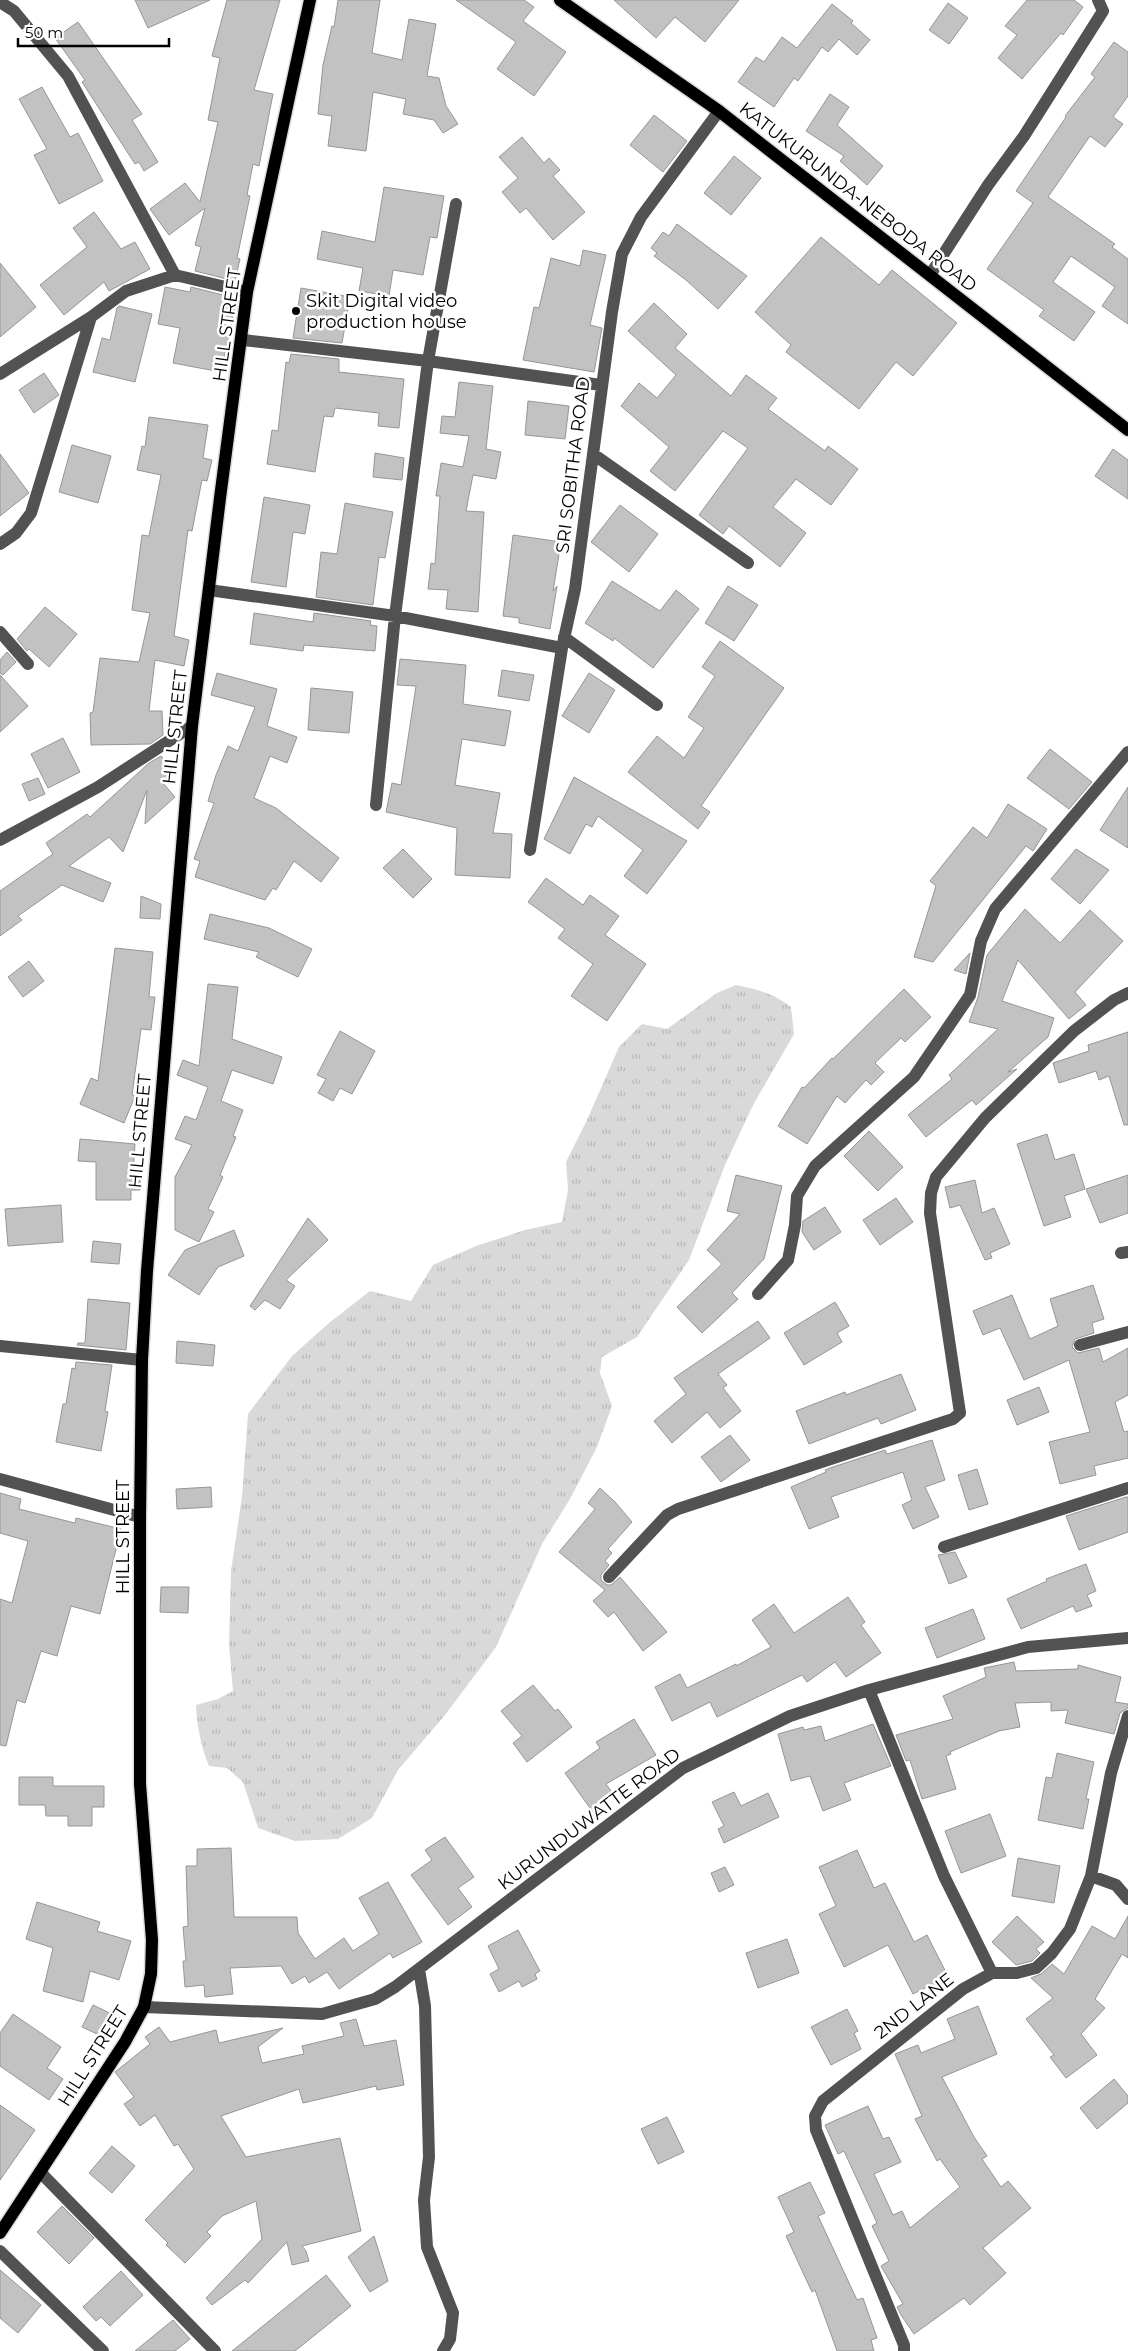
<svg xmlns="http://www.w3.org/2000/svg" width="1128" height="2351" font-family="Montserrat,sans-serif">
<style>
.grass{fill:url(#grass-tufts)}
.building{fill:#c2c2c2;stroke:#969696}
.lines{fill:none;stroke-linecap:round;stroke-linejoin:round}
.major-casing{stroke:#dbdbdb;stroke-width:15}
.minor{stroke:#525252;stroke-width:12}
.major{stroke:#000;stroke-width:12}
.poi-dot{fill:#000;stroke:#fff;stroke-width:2}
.labels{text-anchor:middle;stroke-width:5;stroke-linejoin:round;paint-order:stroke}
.street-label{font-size:18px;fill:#000;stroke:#fff}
.poi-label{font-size:18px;fill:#000;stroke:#fff;text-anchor:start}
</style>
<defs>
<pattern id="grass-tufts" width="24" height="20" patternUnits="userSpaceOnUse" patternTransform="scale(1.25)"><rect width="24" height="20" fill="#d9d9d9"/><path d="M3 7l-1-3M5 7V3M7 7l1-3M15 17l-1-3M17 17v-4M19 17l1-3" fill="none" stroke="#b8b8b8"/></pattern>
</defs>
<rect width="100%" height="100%" fill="#fff"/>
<path class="grass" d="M736 985C757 989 774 994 791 1007L794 1034 753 1105 725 1165 689 1260 637 1337 602 1357 600 1373 612 1406 597 1447 570 1499 542 1544 496 1647 445 1715 398 1770 372 1818 338 1839 295 1841 258 1828 243 1782 227 1768 209 1766C201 1746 197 1727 196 1705L218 1699 233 1691 229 1644 231 1572 242 1496 248 1414 292 1356 329 1323 370 1291 411 1301 433 1265 476 1246 525 1230 562 1222 568 1190 566 1162 587 1120 619 1047 642 1024 667 1029 717 993Z"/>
<path class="building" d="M135 0H210L148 28Z
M227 0H280L254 90 273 94 259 166 253 164 247 195 250 196 237 258 240 259 235 281 195 271 201 247 195 245 205 208 169 235 150 209 185 183 200 202 218 122 208 120 220 58 212 56Z
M338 0H380L372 53 402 60 409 19 436 24 427 76 439 78 446 106 458 124 443 133 434 120 403 114 406 99 373 92 366 151 328 146 332 116 318 114 323 65 332 26 334 27Z
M456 0H524L534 7 523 21 566 52 534 96 497 69 516 42Z
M614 0H739L705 42 675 17 656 38Z
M1027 0H1074L1083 7 1063 35 1061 33 1022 79 998 58 1017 35 1005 26Z
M948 3 968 18 949 44 929 30Z
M832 4 853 21 851 23 870 40 857 55 839 39 828 52 822 47 798 81 794 78 774 107 738 82 756 57 764 62 782 37 797 48Z
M78 22 142 114 132 120 158 162 144 171 139 162 135 164 82 82 85 80 55 38Z
M1114 42 1128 52V96L1113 117 1123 124 1105 147 1090 136 1048 197 1115 244 1112 247 1128 259V324L1102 306 1115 287 1071 256 1053 282 1095 312 1074 341 1039 316 1044 310 987 269 1033 203 1016 191 1066 117 1065 116 1095 77 1091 74Z
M42 87 70 137 78 133 103 181 59 204 34 155 47 149 19 99Z
M830 94 849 107 837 125 883 166 867 185 840 161 844 156 806 131Z
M654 115 687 141 663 172 630 145Z
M522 137 544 163 549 158 560 170 553 176 585 212 553 240 526 208 520 213 502 192 518 178 499 157Z
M734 156 761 178 731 215 704 193Z
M384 187 444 196 437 238 430 237 423 275 393 270 389 296 359 291 363 268 317 259 322 231 375 242Z
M94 212 121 249 135 242 150 269 109 291 104 282 64 315 40 285 87 247 73 228Z
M677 224 747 276 718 309 686 280 654 256 657 253 651 248 663 232 669 236Z
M821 237 879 285 892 270 957 323 913 376 896 362 859 409 786 352 791 345 755 312Z
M583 250 606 255 590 325 602 328 594 372 523 360 534 307 539 308 551 258 580 266Z
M0 263 36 307 0 337Z
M165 287 190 292 191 287 231 297 230 300 236 302 221 372 173 363 180 328 158 324Z
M301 288 350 297 342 343 293 338Z
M654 303 687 334 675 348 731 396 746 375 777 398 768 409 825 451 828 446 858 469 831 505 796 479 773 507 806 533 780 567 729 526 723 534 699 515 748 448 723 431 675 491 650 471 669 447 621 406 639 383 657 398 676 375 628 331Z
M119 306 152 314 135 382 93 372 102 338 110 340 117 308Z
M291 354 339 359V372L404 379 399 428 378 426 379 413 335 408 333 417 324 416 315 472 267 464 272 430 278 431 286 362 289 363Z
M44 373 59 395 34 413 19 390Z
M459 382 493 386 486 449 501 452 496 479 473 475 466 511 484 512 478 612 446 609 448 590 428 589 431 563 435 564 440 496H436L441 463 463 467 469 436 440 433 442 416 455 417Z
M528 401 569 406 565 439 525 435Z
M149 417 208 425 203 458 212 460 207 481 202 480 192 531 188 530 174 636 189 640 184 666 155 660 149 711H162L163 735 150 744 91 745 90 713 93 712 100 658 139 662 150 613 132 610 142 535 149 536 161 475 137 470 142 446 145 447Z
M72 445 111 456 98 503 59 492Z
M1113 449 1128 460V499L1095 476Z
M375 453 404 458 402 480 373 477Z
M0 454 29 493 0 516Z
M264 497 310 505 305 534 293 532 286 587 251 582Z
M345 503 393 512 385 558 379 557 373 605 316 597 321 552 337 554Z
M620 505 658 534 629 572 591 542Z
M513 535 561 542 553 591 557 586 550 629 519 623V618L503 616Z
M612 581 660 611 676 590 699 609 653 668 614 638 613 641 585 623Z
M728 586 758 605 734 641 705 623Z
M45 607 77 634 49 667 29 649 27 651 17 639Z
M254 613 313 622 314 613 371 621 370 625 377 626 375 651 304 645 303 651 250 644Z
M720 641 784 688 701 806 710 812 698 829 628 772 657 736 684 758 704 728 688 717 715 676 702 667Z
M7 652 16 662 3 675 0 673V660Z
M400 659 466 665 463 704 511 711 505 746 462 739 455 785 500 793 493 833 512 834 510 878 455 875 457 828 386 812 392 783 401 785 416 686 397 685Z
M502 670 534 675 529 701 498 696Z
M217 673 277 689 267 726 297 737 287 763 270 756 254 798 276 808 339 858 321 882 294 861 276 890 273 888 265 900 195 877 200 861 194 859 214 803 208 801 216 775 228 746 238 751 255 707 211 695Z
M589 673 615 690 589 733 562 716Z
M0 675 28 706 0 732Z
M311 688 353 692 349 733 308 730Z
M63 738 80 772 48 788 31 754Z
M1050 749 1092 782 1069 809 1027 778Z
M161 756 175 771 163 783 175 797 145 824 147 790 123 852 109 837 69 866 111 883 103 902 62 885 18 916 22 920 0 936V891L53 854 46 843 87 814 90 817 149 763Z
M574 777 687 841 647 894 624 876 643 850 598 816 592 827 586 824 570 854 544 839Z
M38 778 45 794 29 801 22 784Z
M1128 787V848L1100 830Z
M1008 804 1047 829 1033 851 1026 846 933 962 914 957 936 886 930 881 973 827 987 838Z
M403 849 432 879 413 898 383 868Z
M1076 849 1109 870 1080 904 1051 879Z
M546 878 583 905 590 895 619 916 605 935 646 964 607 1021 571 996 593 964 558 938 565 929 528 902Z
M141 896 161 904 160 919 140 918Z
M1025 909 1060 943 1090 910 1123 941 1075 992 1086 1005 1069 1019 1018 960 1002 1001 1054 1018 1048 1037 1008 1072 1017 1069 976 1105 972 1100 926 1137 908 1115 952 1079 949 1075 998 1029 969 1022 978 997 987 955Z
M210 914 269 928 312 949 298 977 256 957 259 952 204 939Z
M115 948 153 952 149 997H155L151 1030 141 1029 132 1095 135 1096 124 1123 80 1104 91 1078 98 1081Z
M970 953 966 974 954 970Z
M29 961 44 981 23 997 8 977Z
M208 984 238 987 232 1039 282 1057 273 1084 232 1070 221 1101 243 1110 233 1136 236 1137 220 1175 223 1177 208 1209 214 1212 199 1242 175 1230V1177L192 1145 175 1139 185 1116 196 1120 208 1087 177 1075 183 1060 199 1066Z
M904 989 931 1017 905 1042 901 1038 875 1063 884 1072 871 1085 866 1080 845 1103 837 1096 807 1144 778 1126 802 1087 804 1088 832 1058 833 1059Z
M340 1031 375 1051 352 1094 340 1088 333 1101 318 1093 326 1079 317 1075Z
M1128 1032V1125H1124L1109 1076 1099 1080 1096 1071 1059 1083 1053 1063 1089 1051 1088 1045Z
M869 1131 903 1167 878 1191 844 1156Z
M1047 1134 1055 1160 1074 1154 1085 1189 1064 1196 1071 1217 1044 1226 1017 1144Z
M80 1139 135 1144 133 1172H140V1190H131V1200H96V1162L78 1161Z
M736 1175 782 1186 764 1259 732 1293 738 1299 702 1333 677 1307 722 1264 707 1250 740 1214 727 1211Z
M1128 1175V1213L1100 1223 1086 1189Z
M975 1180 982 1213 994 1208 1010 1244 990 1253 992 1258 985 1260 960 1205 950 1208 945 1187Z
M896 1198 913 1222 880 1245 863 1220Z
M61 1205 63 1242 8 1246 5 1209Z
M825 1207 841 1232 814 1250 802 1232 803 1221Z
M308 1218 328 1240 286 1280 295 1286 280 1309 265 1300 255 1310 250 1306Z
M234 1230 244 1256 218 1267 199 1295 168 1275 185 1250Z
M93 1241 121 1244 119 1264 91 1262Z
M1093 1285 1104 1319 1092 1323 1094 1333 1075 1339 1072 1347 1078 1353 1099 1348 1103 1362 1128 1348V1395L1115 1402 1124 1432 1128 1431V1458L1094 1466 1096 1475 1060 1484 1049 1442 1090 1432 1069 1360 1024 1380 1000 1328 983 1335 973 1311 1012 1295 1030 1339 1058 1326 1050 1299Z
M88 1299 130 1303 126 1350 77 1345 78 1343H85Z
M835 1302 849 1326 837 1333 842 1342 804 1365 784 1333Z
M758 1321 770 1338 718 1374 727 1385 723 1388 741 1411 720 1428 707 1412 672 1443 654 1421 686 1394 674 1378Z
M177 1341 215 1345 213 1366 176 1363Z
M76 1362 112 1365 105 1411 108 1412 101 1451 56 1442 63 1404H66L72 1368 75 1369Z
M901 1374 916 1410 881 1424 878 1418 809 1444 796 1411 845 1392 846 1395Z
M1039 1387 1049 1412 1017 1425 1007 1400Z
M730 1435 750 1460 721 1482 701 1457Z
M932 1440 945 1480 925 1487 939 1517 913 1529 902 1505 912 1500 903 1472 831 1497 839 1517 809 1529 791 1487 826 1472 825 1470 830 1468 885 1450 887 1454Z
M977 1469 988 1504 969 1510 958 1475Z
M211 1487 212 1507 177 1509 176 1489Z
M600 1488 615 1502 632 1522 608 1549 612 1553 605 1561 609 1565 601 1575V1580L607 1585H611L620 1577 667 1632 643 1651 614 1612 608 1617 593 1601 605 1590 559 1552 595 1509 588 1503Z
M0 1493 21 1499 19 1509 75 1523 76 1518 121 1529 100 1614 71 1606 57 1656 41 1651 25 1703 17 1700 6 1746 0 1745V1599L12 1603 28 1541 0 1533Z
M1126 1497H1128V1532L1079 1550 1066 1516Z
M955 1552 967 1577 949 1584 938 1555Z
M1086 1564 1096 1591 1087 1595 1092 1606 1076 1612 1073 1606 1021 1629 1007 1599 1047 1581 1046 1579Z
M161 1587H189L188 1613 160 1612Z
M848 1597 865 1622 861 1625 881 1653 846 1677 835 1662 807 1682 802 1675 717 1717 710 1702 672 1721 655 1687 680 1674 687 1688 736 1664V1666L771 1647 752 1620 774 1604 794 1633Z
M973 1609 985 1639 937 1658 925 1628Z
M1014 1662 1016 1671 1078 1669V1665L1121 1677 1115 1702 1128 1704V1708L1120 1713 1114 1734 1065 1723 1068 1710 1051 1711V1702L1015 1703 1020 1727 999 1731 950 1752 951 1754 946 1756 956 1789 922 1799 910 1760 906 1761 896 1735 953 1719 943 1696 986 1677 984 1668Z
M533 1685 555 1711 558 1709 572 1727 527 1762 513 1743 522 1736 501 1711Z
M634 1719 656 1755 606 1784 614 1795 592 1811 565 1773 600 1748 596 1742Z
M873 1724 891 1766 844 1783 851 1800 823 1811 810 1776 791 1781 778 1734 803 1727 804 1730 821 1726 825 1741Z
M1057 1753 1094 1762 1086 1799H1089L1083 1829 1038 1820 1046 1777 1052 1778Z
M19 1777H53V1786H104V1807H92V1826H68V1816H46L45 1805H19Z
M734 1792 741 1806 768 1793 779 1817 724 1843 718 1829 724 1826 712 1802Z
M990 1814 1006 1856 961 1873 945 1831Z
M445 1837 474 1877 458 1888 472 1907 448 1925 411 1875 432 1860 425 1850Z
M231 1848 234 1917H297L298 1933 315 1959 344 1938 353 1951 379 1934 359 1898 388 1882 422 1942 393 1958 390 1953 339 1989 327 1972 309 1983 305 1976 292 1984 281 1966 230 1968 233 1994 205 1997 204 1985 185 1987 183 1961H186L183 1927 188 1926 186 1866H197V1849Z
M857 1850 874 1888 885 1883 914 1942 927 1935 952 1984 932 1994 929 1986 913 1994 888 1945 844 1967 819 1914 836 1906 819 1867Z
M1018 1858 1060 1866 1054 1903 1012 1896Z
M725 1867 734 1885 719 1892 711 1873Z
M37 1902 100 1922 97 1931 131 1941 119 1980 90 1971 83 2002 43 1991 53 1948 26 1939Z
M1017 1916 1044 1942 1036 1949 1040 1953 1032 1961 1016 1965 992 1942Z
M1128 1916V1958L1122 1954 1095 1999 1105 2008 1081 2034 1097 2055 1066 2078 1050 2057 1054 2055 1026 2019 1053 1998 1031 1978 1041 1974 1052 1964 1064 1974 1092 1926 1115 1939Z
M518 1930 540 1971 535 1974 537 1979 522 1987 519 1981 499 1992 490 1974 499 1969 488 1946Z
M787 1939 799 1973 758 1988 746 1953Z
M93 2005 120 2018 110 2040 82 2027Z
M978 2006 997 2054 942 2077 974 2137 987 2156 982 2159 1001 2187 1008 2181 1031 2208 983 2248 1006 2273 970 2305 964 2298 914 2334 901 2315 897 2307 903 2304 881 2266 889 2261 872 2226 877 2223 844 2151 838 2154 825 2125 868 2106 883 2139 889 2137 901 2162 874 2174 893 2215 902 2211 910 2228 960 2187 940 2159 937 2161 915 2119 922 2116 895 2054 918 2045 921 2053 955 2039 947 2019Z
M847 2009 858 2031 854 2033 861 2049 831 2065 811 2027Z
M13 2014 61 2047 47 2068 63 2079 49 2100 0 2066V2033Z
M356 2019 364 2046 396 2040 404 2085 377 2090 376 2086 303 2103 299 2089 221 2116 246 2157 340 2138 361 2231 302 2246 306 2251 309 2261 292 2265 287 2242 248 2283 245 2280 212 2305 206 2298 262 2239 256 2201 222 2216 207 2232 211 2236 185 2263 166 2245 168 2243 145 2220 194 2169 178 2144 174 2146 155 2115 140 2126 124 2104 134 2097 115 2072 150 2044 145 2037 159 2027 170 2042 216 2030 219 2043 283 2028 258 2047 262 2063 304 2054 302 2046 344 2036 340 2023Z
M1114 2079 1128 2096V2103L1097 2129 1080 2108Z
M0 2105 35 2130 0 2180Z
M667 2117 684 2152 658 2164 641 2129Z
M112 2146 135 2166 112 2193 89 2173Z
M810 2182 825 2213 818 2216 857 2300 863 2298 877 2338 871 2340 874 2351H837L815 2290 812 2292 786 2236 794 2232 778 2197Z
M62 2206 94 2238 69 2264 37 2232Z
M374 2236 388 2281 370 2292 348 2257Z
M0 2270 41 2305 18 2333 0 2318Z
M121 2271 143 2295 110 2326 101 2317 96 2321 83 2307Z
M326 2275 351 2306 295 2351H232Z
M173 2320 190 2339 175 2351H135Z"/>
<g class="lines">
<defs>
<path id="major" d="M560 0 719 111 1128 430
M0 2233 125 2042 144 2007 151 1974 152 1940 140 1784V1517L142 1360 147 1271 192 726 220 498 247 292 310 0"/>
</defs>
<use href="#major" class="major-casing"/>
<path class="minor" d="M0 2 14 11 68 76 175 275
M456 204 428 361 601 385
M930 275 988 185 1024 136 1103 11 1098 0
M243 340 428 361 395 616 376 805
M0 374 91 317 126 291 175 275 247 292
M593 454 748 563
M0 544 16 533 31 513 91 317
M209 590 395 616 562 648
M0 632 28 664
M564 637 657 705
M0 840 98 787 192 726
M530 850 562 648 575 589 612 312 622 254 641 217 719 111
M1121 1253 1128 1252
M758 1294 788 1260 795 1225 797 1196 815 1166 914 1077 970 995 981 941 995 909 1128 752
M1080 1345 1128 1332
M0 1346 142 1360
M0 1479 140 1517
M944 1547 1128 1488
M609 1577 667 1515 678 1509 953 1419 960 1413 930 1213 931 1193 936 1177 985 1118 1074 1031 1114 1000 1128 993
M869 1690 944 1876 992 1973
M1091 1876 1116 1885 1128 1899
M419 1969 425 2006 429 2157 424 2200 427 2247 453 2313 450 2339 443 2351
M144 2007 322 2014 375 1999 395 1987 683 1768 790 1716 869 1690 1028 1647 1128 1638
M40 2172 215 2351
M0 2251 103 2351
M904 2351V2345L816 2130 815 2116 823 2101 963 1989 992 1973H1017L1036 1968 1052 1953 1070 1929 1091 1876 1111 1773 1128 1716"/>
<use href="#major" class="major"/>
</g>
<circle class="poi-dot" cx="296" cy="311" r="5"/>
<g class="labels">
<g class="street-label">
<text transform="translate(858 197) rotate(38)" y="6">KATUKURUNDA-NEBODA ROAD</text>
<text transform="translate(227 325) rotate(-82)" y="6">HILL STREET</text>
<text transform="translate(573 465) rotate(-83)" y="6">SRI SOBITHA ROAD</text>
<text transform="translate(175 727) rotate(-84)" y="6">HILL STREET</text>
<text transform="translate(140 1131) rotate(-85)" y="6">HILL STREET</text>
<text transform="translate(123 1537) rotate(-90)" y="6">HILL STREET</text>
<text transform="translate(589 1819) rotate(-37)" y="6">KURUNDUWATTE ROAD</text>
<text transform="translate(914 2006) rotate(-38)" y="6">2ND LANE</text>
<text transform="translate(93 2056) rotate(-58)" y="6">HILL STREET</text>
</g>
<g class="poi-label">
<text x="306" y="307">Skit Digital video<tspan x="306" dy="21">production house</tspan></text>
</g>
</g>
<path d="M18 38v8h151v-8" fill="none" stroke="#000000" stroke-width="2.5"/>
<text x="25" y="38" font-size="15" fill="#000000" stroke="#ffffff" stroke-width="4" paint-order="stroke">50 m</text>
</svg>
